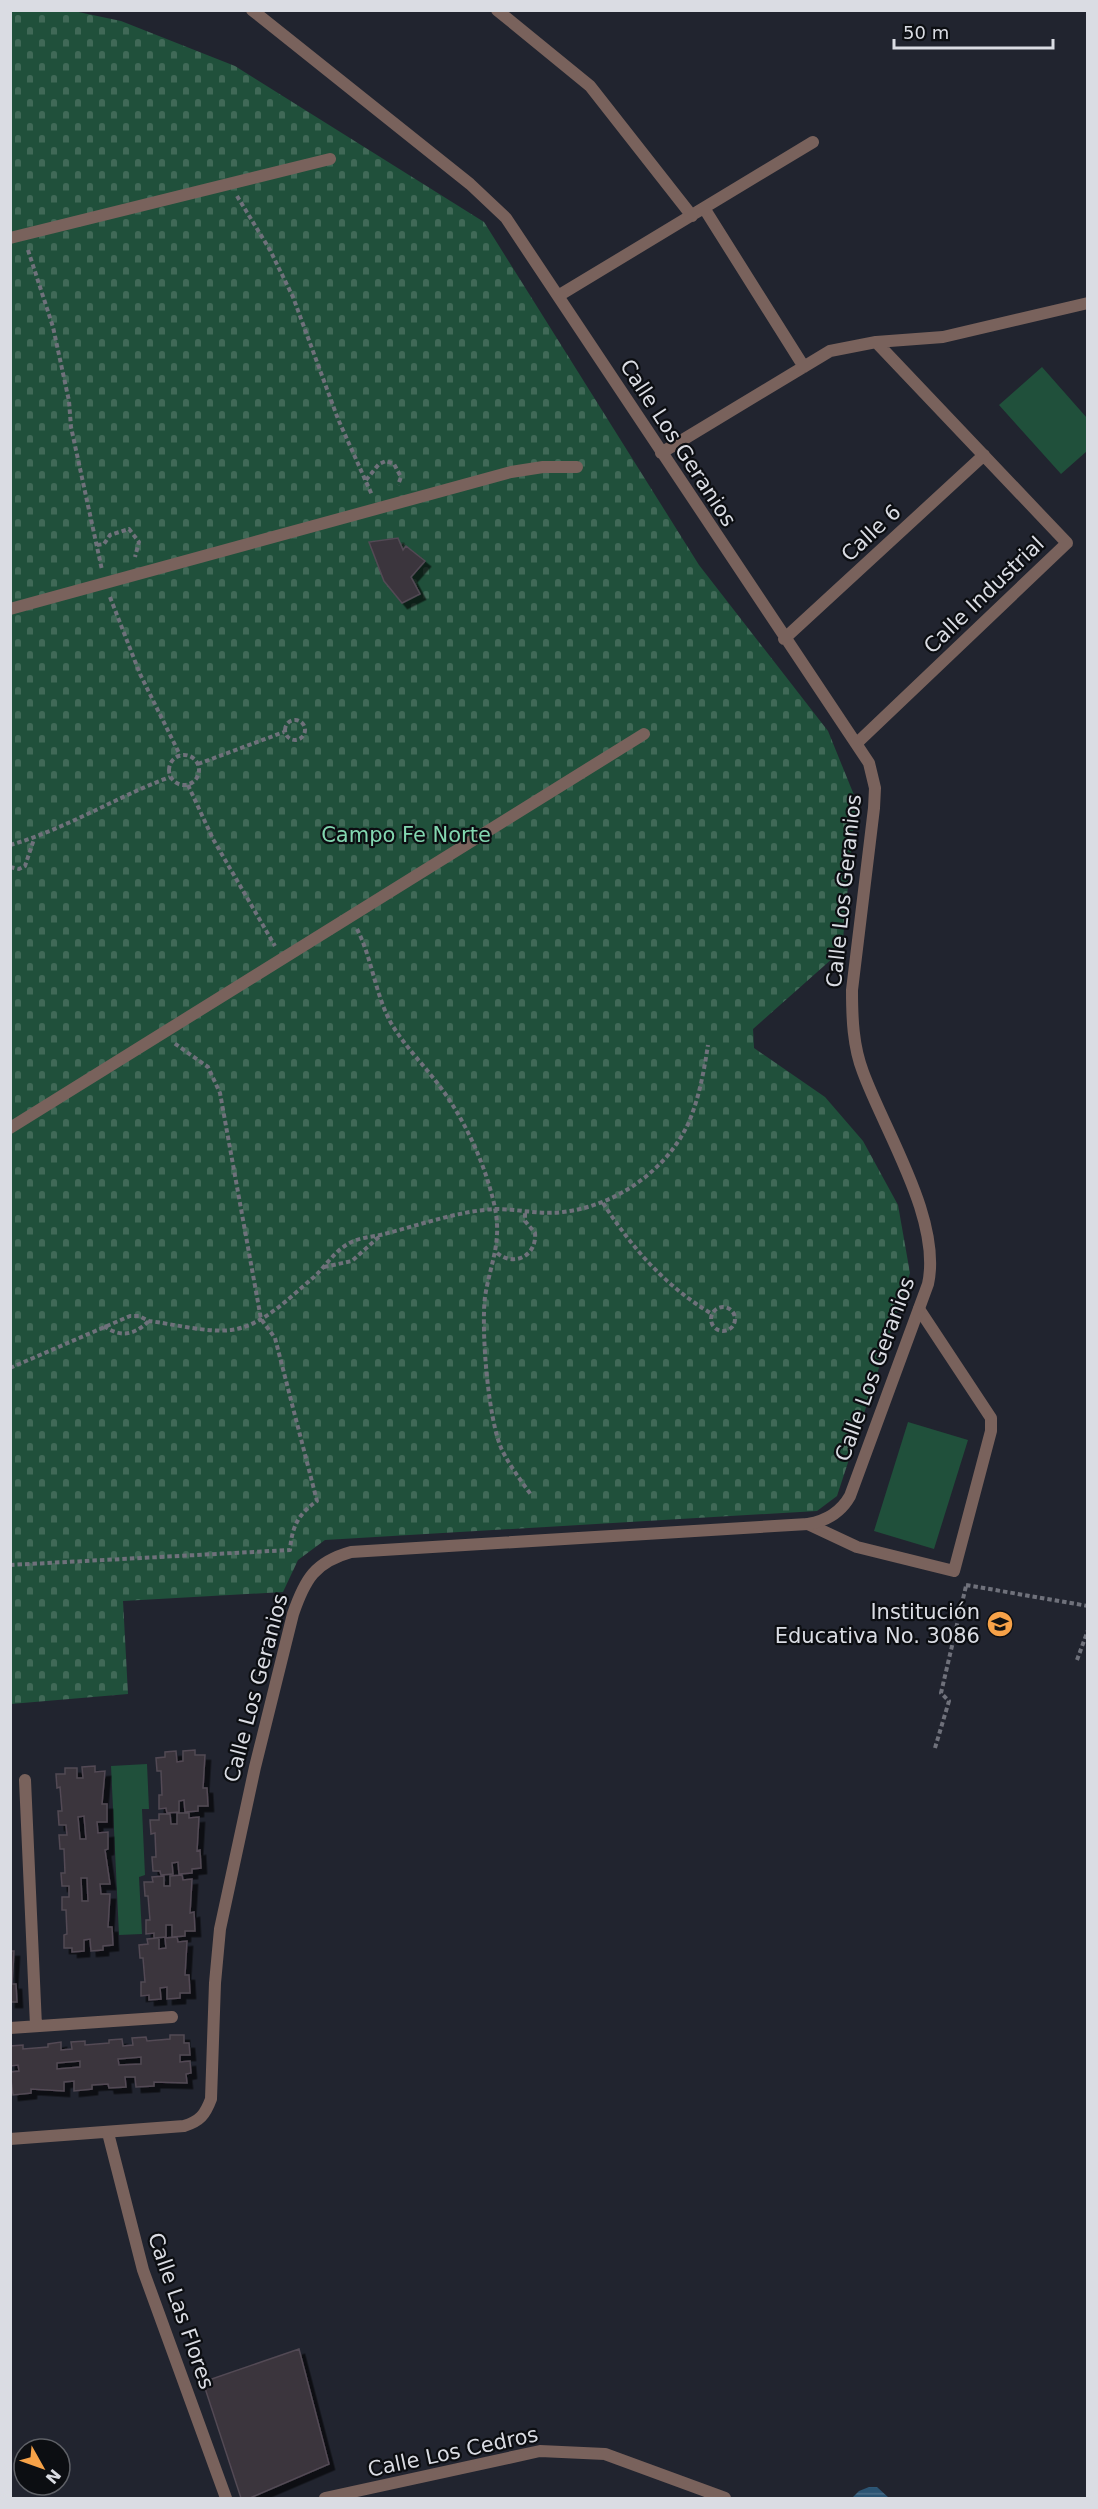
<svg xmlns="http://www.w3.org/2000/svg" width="1098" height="2509" font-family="'DejaVu Sans',sans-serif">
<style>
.green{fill:#20503b}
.cemetery{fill:url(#cemetery-stones)}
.water{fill:url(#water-rules)}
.building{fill:#3b343d;stroke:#524a54;stroke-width:1.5;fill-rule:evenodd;filter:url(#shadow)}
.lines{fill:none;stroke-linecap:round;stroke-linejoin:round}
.path{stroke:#6f717b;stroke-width:4;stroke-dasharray:4.5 3;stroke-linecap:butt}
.service{stroke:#79625c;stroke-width:12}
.minor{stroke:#79625c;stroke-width:12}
.labels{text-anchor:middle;stroke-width:4.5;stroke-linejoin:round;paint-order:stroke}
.street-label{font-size:21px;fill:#dadce3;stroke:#0c0e12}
.park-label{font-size:21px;fill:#83d7b0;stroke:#0c0e12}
.poi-label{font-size:21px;fill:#dadce3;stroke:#0c0e12;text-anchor:end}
</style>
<defs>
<pattern id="cemetery-stones" width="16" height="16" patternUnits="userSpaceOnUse" patternTransform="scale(1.5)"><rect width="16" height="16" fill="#20503b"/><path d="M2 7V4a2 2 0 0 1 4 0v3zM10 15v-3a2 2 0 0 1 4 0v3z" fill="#406957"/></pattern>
<pattern id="water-rules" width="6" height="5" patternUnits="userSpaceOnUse" patternTransform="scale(1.5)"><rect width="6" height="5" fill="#2b5473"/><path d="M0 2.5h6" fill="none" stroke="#496c87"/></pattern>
<filter id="shadow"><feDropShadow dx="5.5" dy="5.5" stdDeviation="0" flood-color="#0009"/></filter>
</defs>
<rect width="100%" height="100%" fill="#21242f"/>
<path class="green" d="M1042 367 1087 418V451L1061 474 999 405Z
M908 1422 968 1440 934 1549 874 1531Z
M147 1764 149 1809H142L145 1875 139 1877 142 1934 119 1935 111 1766Z"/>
<path class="cemetery" d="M69 10 121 21 235 66 484 222 699 565 828 731 856 800 842 950 753 1029 754 1048 825 1097 863 1141 898 1205 910 1273 837 1496 817 1511 325 1540 298 1560 283 1592 123 1601 128 1694 11 1704 10 11Z"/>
<path class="water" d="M869 2487H877L889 2498H852L859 2491Z"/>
<path class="building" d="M398 538 403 550 406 546 425 561 411 577 420 594 402 603 384 581 369 542Z
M195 1750V1755H205L203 1788H207L208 1806H198V1811L185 1812 184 1800 179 1801V1812L167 1813 166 1808 159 1809V1795H162L161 1771H157L156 1758 165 1757V1752L176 1751 177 1762 183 1761V1751Z
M95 1766V1772L105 1771 102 1804H107V1822H97L98 1833 108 1832V1849L105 1850 110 1884H100L101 1894H110L108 1927H112L113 1945 103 1946V1950L91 1951 90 1939 84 1940V1951L72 1952V1948H64V1935L67 1934 66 1910H62V1897H69V1886H62L61 1873H65L64 1849H60L59 1835H67L66 1825H59L58 1811H62L60 1787 57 1788 56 1774H65V1768H77V1778H83L82 1767ZM84 1816 86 1839H80L78 1817ZM81 1878H87L88 1901H82Z
M177 1813H189V1818L199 1817 197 1851 200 1850 201 1868 192 1869V1873L179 1874 178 1862 172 1863 173 1874 161 1875 160 1871H153L152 1857H156L155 1833 151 1834 150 1820H159V1814H170L171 1824H177Z
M182 1875 183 1880 192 1879 190 1913 194 1912 195 1931H185V1936L172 1937V1925H166V1937L154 1938V1933L146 1934V1920H150L148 1896H145L144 1882H153L152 1877 164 1876V1886H170V1876Z
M177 1937 178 1942 187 1941 185 1975H189L190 1993H180V1998L167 1999V1987L160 1988 161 1999 149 2000V1995L141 1996V1982H145L143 1958H140L139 1945 148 1944 147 1939 159 1938V1949L166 1948 165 1938Z
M10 1951H14L12 1984H16L17 2002H10Z
M170 2035H184V2043H189L190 2055H180V2062L190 2061 191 2073 186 2074 187 2083 154 2082V2086L136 2087 135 2077H125L126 2087 109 2088 108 2084 92 2085V2089L74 2091V2081L64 2082V2091L31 2089V2093L13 2095 10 2072 19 2071 18 2065 10 2066V2046L23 2045V2049L48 2047V2044L61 2042V2050L72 2049 71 2042 85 2041V2045L109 2043V2040L122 2039 123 2046 133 2045 132 2038 146 2037 147 2041 170 2039ZM141 2057V2064L119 2065 118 2059ZM80 2061V2067L57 2069V2063Z
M299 2349 329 2464 250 2498H241L203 2382Z"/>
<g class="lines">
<path class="path" d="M237 196 270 250 293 297 338 419 372 495
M28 250 53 327 69 401 71 427 102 570
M366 480 379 464 386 461 394 464 401 477 398 485
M97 545 104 544 110 535 129 529 139 542 135 557
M110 597 140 674 180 755
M285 730a10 10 0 1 1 20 0a10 10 0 1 1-20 0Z
M169 770a15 15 0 1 1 30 0a15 15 0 1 1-30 0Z
M198 764 284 732
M188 785 213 839 275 946
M10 845C66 829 116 797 170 777
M10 867 19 869 25 866 34 839
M357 929C372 958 375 994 391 1023 405 1047 425 1066 441 1088 466 1122 486 1166 495 1208 502 1244 490 1264 485 1297 481 1330 488 1420 502 1450 510 1466 521 1481 532 1496
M603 1203C632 1248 665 1286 712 1314
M497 1253C514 1267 537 1256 535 1233L525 1221V1212
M324 1267 352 1261 380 1236
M711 1319a12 12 0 1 1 24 0a12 12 0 1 1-24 0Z
M104 1326C121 1338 134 1335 149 1321
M10 1368 130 1316H139L149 1321C173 1324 208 1333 231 1330 263 1326 290 1297 314 1277 327 1265 336 1248 354 1241 363 1237 374 1237 384 1234 420 1225 458 1211 495 1209 518 1209 541 1215 563 1212 615 1206 666 1171 688 1124 699 1099 704 1071 708 1045
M10 1565 290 1550C292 1527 298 1514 317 1501L275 1338 261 1319 220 1093 208 1067 174 1043
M966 1585 1088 1606
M1077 1660 1088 1630
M935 1748 949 1701 941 1693 966 1586"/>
<path class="service" d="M10 238 330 159
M10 609 511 472 543 467H577
M10 1128 644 734
M808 1524 857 1547 954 1571 991 1431V1418L919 1309
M25 1780 36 2026
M10 2028 172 2017"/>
<path class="minor" d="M497 10 590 86 692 216
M704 208 804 367
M558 296 813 142
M661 453 830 351 876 342 943 337 1088 303
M784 639 984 455
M857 743 1067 543 876 342
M108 2133 143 2270 226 2498
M10 2139 184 2126C200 2121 205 2115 211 2099L215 1983 220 1929 255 1767 293 1614C305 1579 315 1562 351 1552L808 1524C826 1521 841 1512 850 1496L928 1284C942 1220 885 1132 863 1072 853 1046 852 1018 852 990L874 808 875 788 869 763 506 218 470 184 252 10
M325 2498 540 2451 605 2454 725 2498"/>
</g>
<defs>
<symbol id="school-disc" viewBox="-11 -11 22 22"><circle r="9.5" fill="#f7a248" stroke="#0c0e12"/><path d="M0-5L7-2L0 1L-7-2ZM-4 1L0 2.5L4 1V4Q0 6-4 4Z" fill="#111"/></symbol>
</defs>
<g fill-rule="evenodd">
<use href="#school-disc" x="985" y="1609" width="30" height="30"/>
</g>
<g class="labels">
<g class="street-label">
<text transform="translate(678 443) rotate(57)" y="7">Calle Los Geranios</text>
<text transform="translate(871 533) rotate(-43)" y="7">Calle 6</text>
<text transform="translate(984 595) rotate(-44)" y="7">Calle Industrial</text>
<text transform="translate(844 891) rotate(-84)" y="7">Calle Los Geranios</text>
<text transform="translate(875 1369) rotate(-70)" y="7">Calle Los Geranios</text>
<text transform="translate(256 1688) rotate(-75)" y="7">Calle Los Geranios</text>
<text transform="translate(181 2311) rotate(71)" y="7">Calle Las Flores</text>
<text transform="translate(453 2452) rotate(-12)" y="7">Calle Los Cedros</text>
</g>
<g class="park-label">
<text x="406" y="842">Campo Fe Norte</text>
</g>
<g class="poi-label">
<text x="980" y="1619">Institución<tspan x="980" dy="24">Educativa No. 3086</tspan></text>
</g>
</g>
<rect width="1098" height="2509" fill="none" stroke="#dadce3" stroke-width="24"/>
<g transform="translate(42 2467) rotate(130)"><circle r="28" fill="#0c0e12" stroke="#5e6066" stroke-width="1.5"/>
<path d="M0-4.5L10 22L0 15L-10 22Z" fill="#f7a248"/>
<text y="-9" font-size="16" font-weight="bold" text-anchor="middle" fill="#dadce3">N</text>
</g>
<path d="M894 39v9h159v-9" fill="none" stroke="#dadce3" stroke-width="3"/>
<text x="903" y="39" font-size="18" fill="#dadce3" stroke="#0c0e12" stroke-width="4.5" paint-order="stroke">50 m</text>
</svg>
